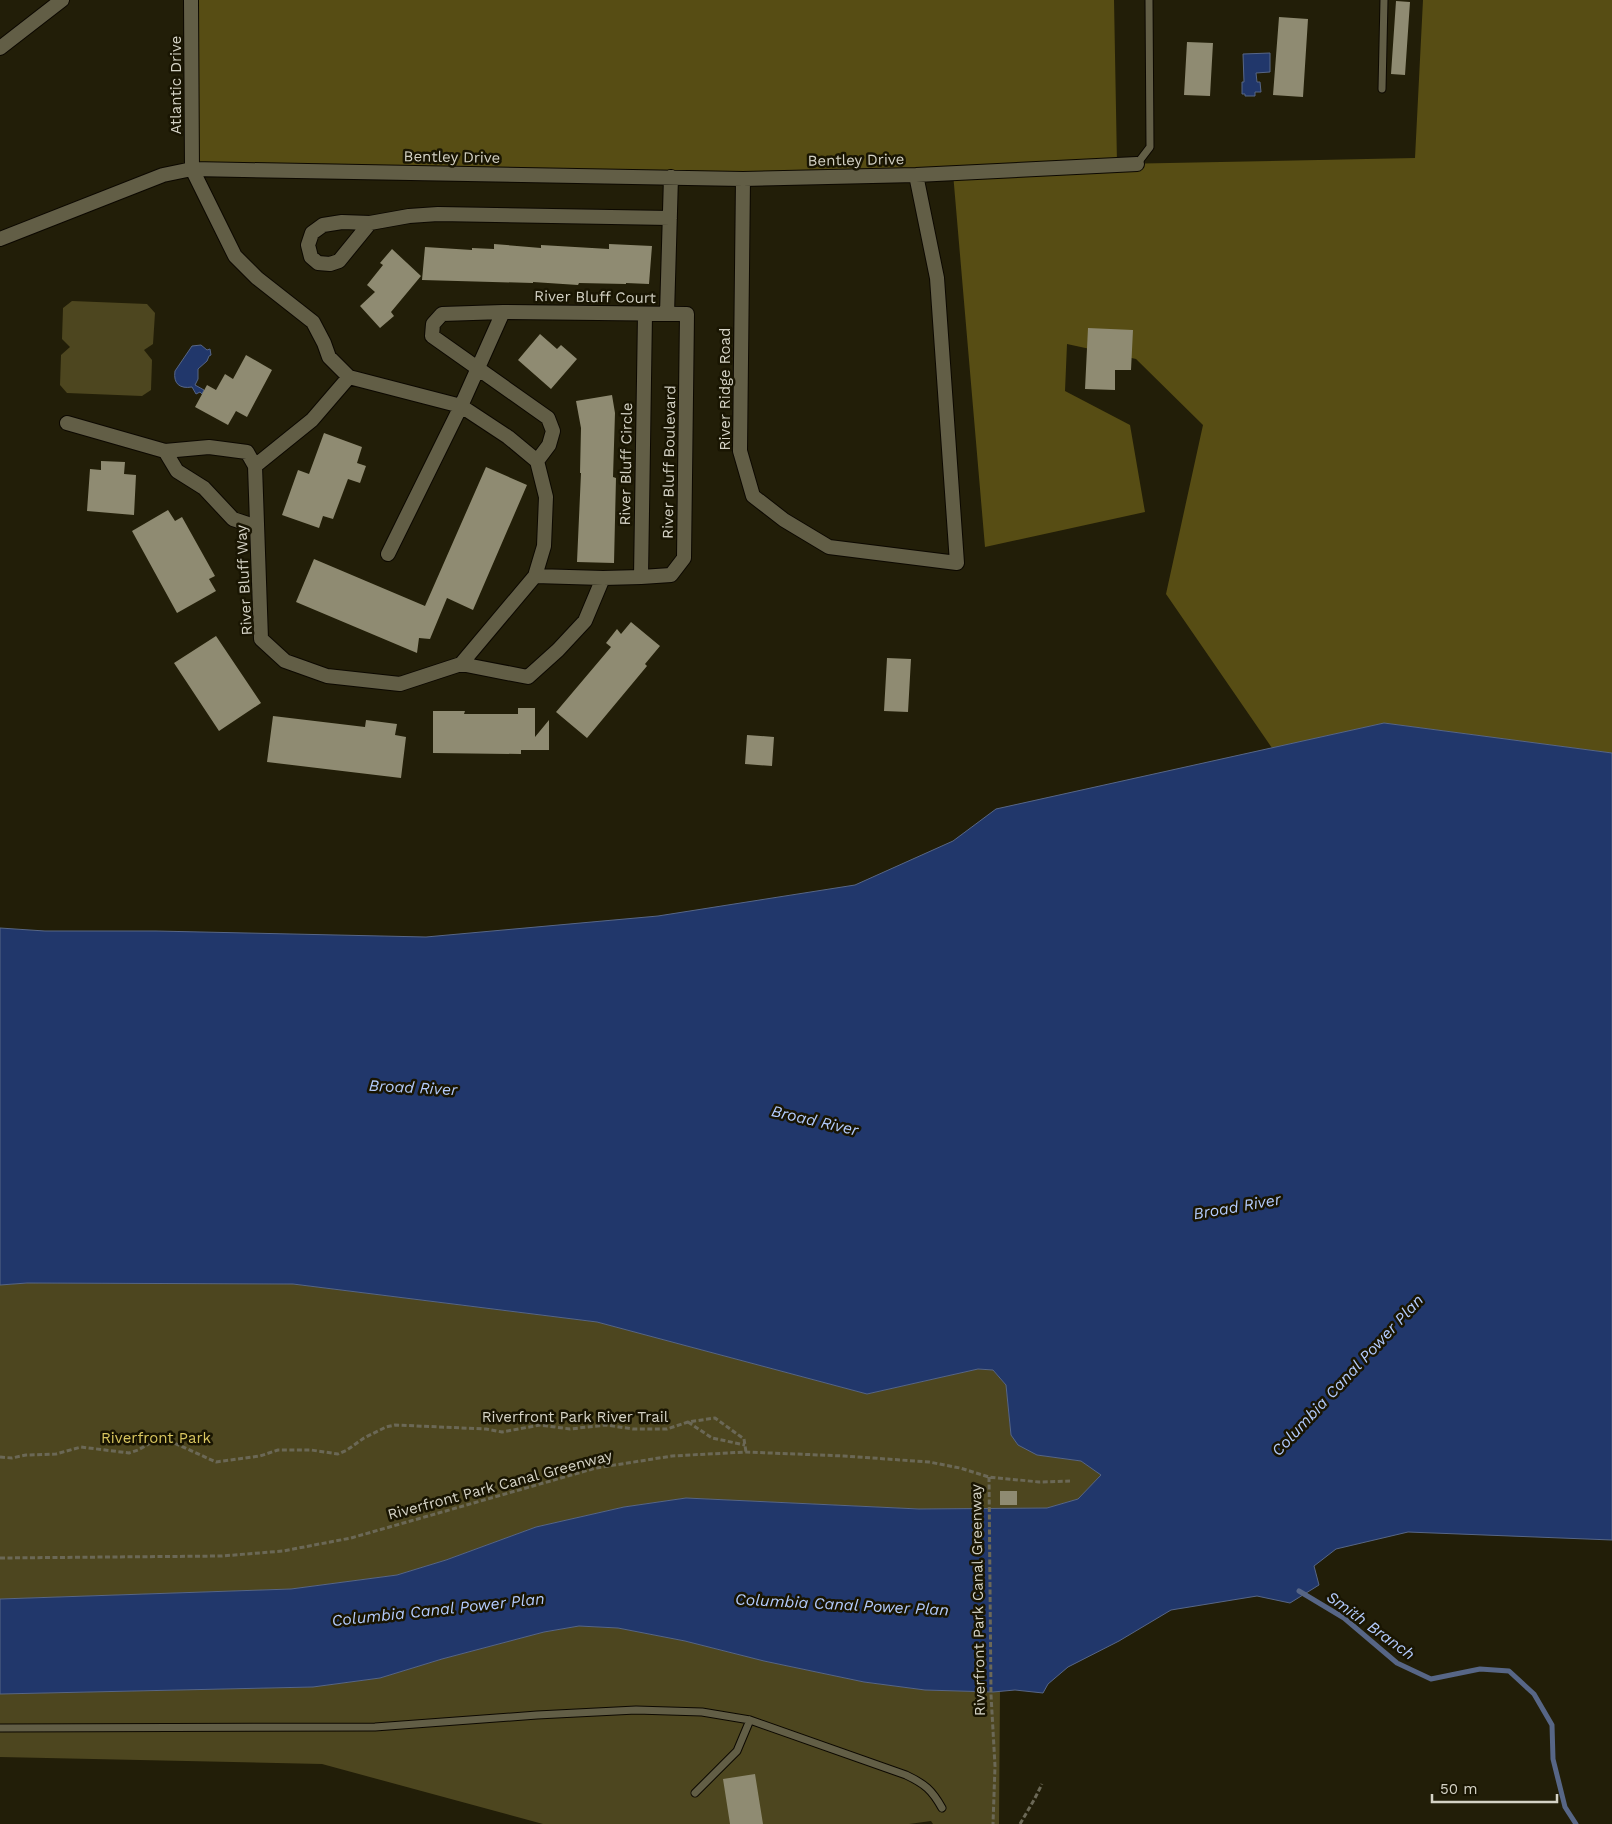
<svg xmlns="http://www.w3.org/2000/svg" width="1612" height="1824" font-family="'Work Sans',sans-serif">
<style>
.green{fill:#4d461f}
.forest{fill:#574d14}
.water{fill:#21376b;stroke:#576686}
.lines{fill:none;stroke-linecap:round;stroke-linejoin:round}
.stream{stroke:#576686;stroke-width:5}
.building{fill:#8f8b72}
.lane-casing{stroke:#0c0800;stroke-width:9}
.street-casing{stroke:#0c0800;stroke-width:16}
.path{stroke:#6b6856;stroke-width:3;stroke-dasharray:5 2.5;stroke-linecap:butt}
.lane{stroke:#625e46;stroke-width:7}
.street{stroke:#625e46;stroke-width:14}
.labels{text-anchor:middle;stroke-width:5;stroke-linejoin:round;paint-order:stroke}
.street-label{font-size:15px;fill:#d4d2c5;stroke:#191502}
.park-label{font-size:15px;fill:#d9c660;stroke:#191502}
.water-label{font-size:16px;font-style:italic;fill:#b3cbfd;stroke:#191502}
</style>
<rect width="100%" height="100%" fill="#221e08"/>
<path class="green" d="M72 301 147 304 155 313 153 344 144 350 152 360 151 390 142 396 67 393 60 385 61 355 70 347 62 339 63 308Z
M27 1283 293 1284 597 1322 867 1394 978 1369 993 1370 1006 1385 1011 1435 1037 1455 1081 1461 1102 1475 1078 1499 1047 1508 998 1510 1000 1691 999 1824H933L931 1821 909 1824H543L322 1764 0 1757V1694L313 1687 380 1678 442 1659 544 1632 579 1626 618 1628 685 1641 764 1661 864 1682 925 1690 984 1691 919 1509 686 1498 624 1507 536 1527 446 1560 397 1575 291 1589 0 1599V1285Z"/>
<path class="forest" d="M191 0H1114L1117 164 1415 158 1423 0H1612V753L1384 723 1272 748 1166 594 1203 425 1136 359 1067 344 1065 391 1130 425 1145 512 985 547 953 173 916 175 192 169Z"/>
<path class="water" d="M1270 53V72L1256 73 1257 82H1260L1261 92H1255V96H1245V94H1242V82H1244L1243 54Z
M201 345 207 350 210 349 211 355 209 356 207 361 198 369V379L195 385 204 390 202 394 200 392 196 394 192 387C180 389 173 384 175 371L192 346Z
M1384 723 1612 753V1540L1408 1532 1336 1549 1314 1566 1319 1585 1290 1603 1257 1596 1171 1610 1119 1641 1068 1667 1048 1684 1043 1693 1015 1690 993 1692 925 1690 864 1682 764 1661 685 1641 618 1628 579 1626 544 1632 442 1659 380 1678 313 1687 0 1694V1599L291 1589 397 1575 446 1560 536 1527 624 1507 686 1498 919 1509 1047 1508 1078 1499 1101 1475 1081 1461 1037 1455 1018 1445 1011 1435 1006 1385 993 1370 978 1369 867 1394 597 1322 293 1284 27 1283 0 1285V928L45 931H156L426 937 658 916 855 885 953 841 996 809Z"/>
<g class="lines">
<path class="stream" d="M1299 1591 1344 1618 1397 1663 1431 1679 1480 1669 1509 1671 1534 1694 1552 1725 1553 1759 1565 1807 1576 1824"/>
</g>
<path class="building" d="M1396 1 1410 2 1405 75 1391 74Z
M1279 17 1308 19 1303 97 1273 95Z
M1187 42 1213 43 1210 96 1184 95Z
M494 244 541 248V245L609 249V244L652 246 649 284 626 283V284L579 283 578 285 533 282V283L422 280 425 247 472 250V248L494 249Z
M392 249 421 276 391 312 394 316 380 328 360 306 375 292 367 285 383 265 380 263Z
M1088 328 1133 330 1131 370H1115V390L1085 389Z
M540 334 557 349 561 345 577 359 551 389 518 360Z
M246 355 272 370 247 417 236 411 228 425 195 407 207 385 216 390 225 374 233 379Z
M612 395 615 413 613 477 616 478 614 563 577 562 581 473H580L581 428 576 401Z
M324 433 362 447 357 463 366 466 360 483 348 479 333 519 323 516 319 528 282 515 298 470 309 474Z
M101 461 125 462 124 474 136 475 134 515 87 511 90 469 101 470Z
M486 467 527 485 473 610 447 598 430 639 419 638 417 653 296 602 314 559 425 606Z
M168 510 175 521 182 517 215 576 209 579 216 591 177 613 132 531Z
M631 622 660 646 645 664 647 666 587 738 556 712 611 647 606 643 617 629 621 634Z
M216 636 261 703 219 731 174 663Z
M887 658 911 659 908 712 884 711Z
M518 708H535V737L549 720V750H521V754L433 753V711H465L464 714H518Z
M273 716 365 727 366 720 397 724 395 735 406 737 401 778 267 762Z
M747 735 774 737 772 766 745 764Z
M1000 1491H1017V1505H1000Z
M755 1774 763 1824H730L723 1779Z"/>
<g class="lines">
<defs>
<path id="lane" d="M1382 89 1384 0
M1137 164 1150 147 1149 0
M0 1728 375 1727 537 1715 636 1710 702 1712 750 1720 906 1775C925 1784 932 1790 942 1808
M695 1793 737 1751 750 1720"/>
<path id="street" d="M191 0 192 169 235 256 257 278 313 322 324 343 329 357 349 377 461 406 503 312 687 314 684 558 671 575 641 577
M0 48 62 0
M743 179 740 451 753 496 784 520 829 547 957 563 937 278 916 175
M370 223 339 261 330 264 318 263 311 257 308 245 312 233 323 225 342 222 370 223 409 216 438 214 670 218
M0 239 163 175 192 169 743 179 916 175 1137 164
M503 312 442 314 433 324 432 336 548 418 553 431 549 445 537 461
M667 314 671 177
M349 377 312 420 255 466 261 639 285 661 327 676 400 684 461 664
M67 423 165 451
M255 466 247 452 209 447 165 451 177 471 204 488 233 519 257 527
M388 554 461 406 508 437 537 461 546 497 544 546 535 576 461 664 528 677 558 650 585 621 603 578 535 576
M603 578 641 577 645 314"/>
</defs>
<use href="#lane" class="lane-casing"/>
<use href="#street" class="street-casing"/>
<path class="path" d="M688 1422 712 1438 745 1445
M0 1457 12 1458 26 1455 56 1454 81 1447 129 1453 138 1450 156 1440 172 1442 216 1462 260 1456 278 1450H311L338 1454 347 1450 364 1438 386 1427 395 1425 486 1429 502 1432 540 1425 570 1429 606 1425 633 1429H667L688 1422 715 1418 744 1439 746 1452
M989 1477 991 1695 995 1766 993 1824
M0 1558 222 1556 283 1551 351 1538 596 1468 672 1456 746 1452 844 1456 929 1462 960 1468 989 1477 1039 1482 1070 1481
M1020 1824 1034 1800 1042 1784"/>
<use href="#lane" class="lane"/>
<use href="#street" class="street"/>
</g>
<g class="labels">
<g class="street-label">
<text transform="translate(176 85) rotate(-90)" y="5">Atlantic Drive</text>
<text transform="translate(452 157) rotate(1)" y="5">Bentley Drive</text>
<text transform="translate(856 160) rotate(-1)" y="5">Bentley Drive</text>
<text transform="translate(595 297) rotate(1)" y="5">River Bluff Court</text>
<text transform="translate(725 389) rotate(-90)" y="5">River Ridge Road</text>
<text transform="translate(669 462) rotate(-89)" y="5">River Bluff Boulevard</text>
<text transform="translate(626 464) rotate(-89)" y="5">River Bluff Circle</text>
<text transform="translate(244 580) rotate(-93)" y="5">River Bluff Way</text>
<text x="575" y="1422">Riverfront Park River Trail</text>
<text transform="translate(500 1485) rotate(-15)" y="5">Riverfront Park Canal Greenway</text>
<text transform="translate(978 1600) rotate(-91)" y="5">Riverfront Park Canal Greenway</text>
</g>
<g class="park-label">
<text x="156" y="1443">Riverfront Park</text>
</g>
<g class="water-label">
<text transform="translate(413 1087) rotate(3)" y="6">Broad River</text>
<text transform="translate(815 1120) rotate(13)" y="6">Broad River</text>
<text transform="translate(1237 1206) rotate(-10)" y="6">Broad River</text>
<text transform="translate(1347 1375) rotate(-47)" y="6">Columbia Canal Power Plan</text>
<text transform="translate(842 1604) rotate(3)" y="6">Columbia Canal Power Plan</text>
<text transform="translate(438 1609) rotate(-6)" y="6">Columbia Canal Power Plan</text>
<text transform="translate(1371 1625) rotate(36)" y="6">Smith Branch</text>
</g>
</g>
<path d="M1432 1794v8h125v-8" fill="none" stroke="#d4d2c5" stroke-width="2.5"/>
<text x="1440" y="1794" font-size="15" fill="#d4d2c5" stroke="#191502" stroke-width="4" paint-order="stroke">50 m</text>
</svg>
